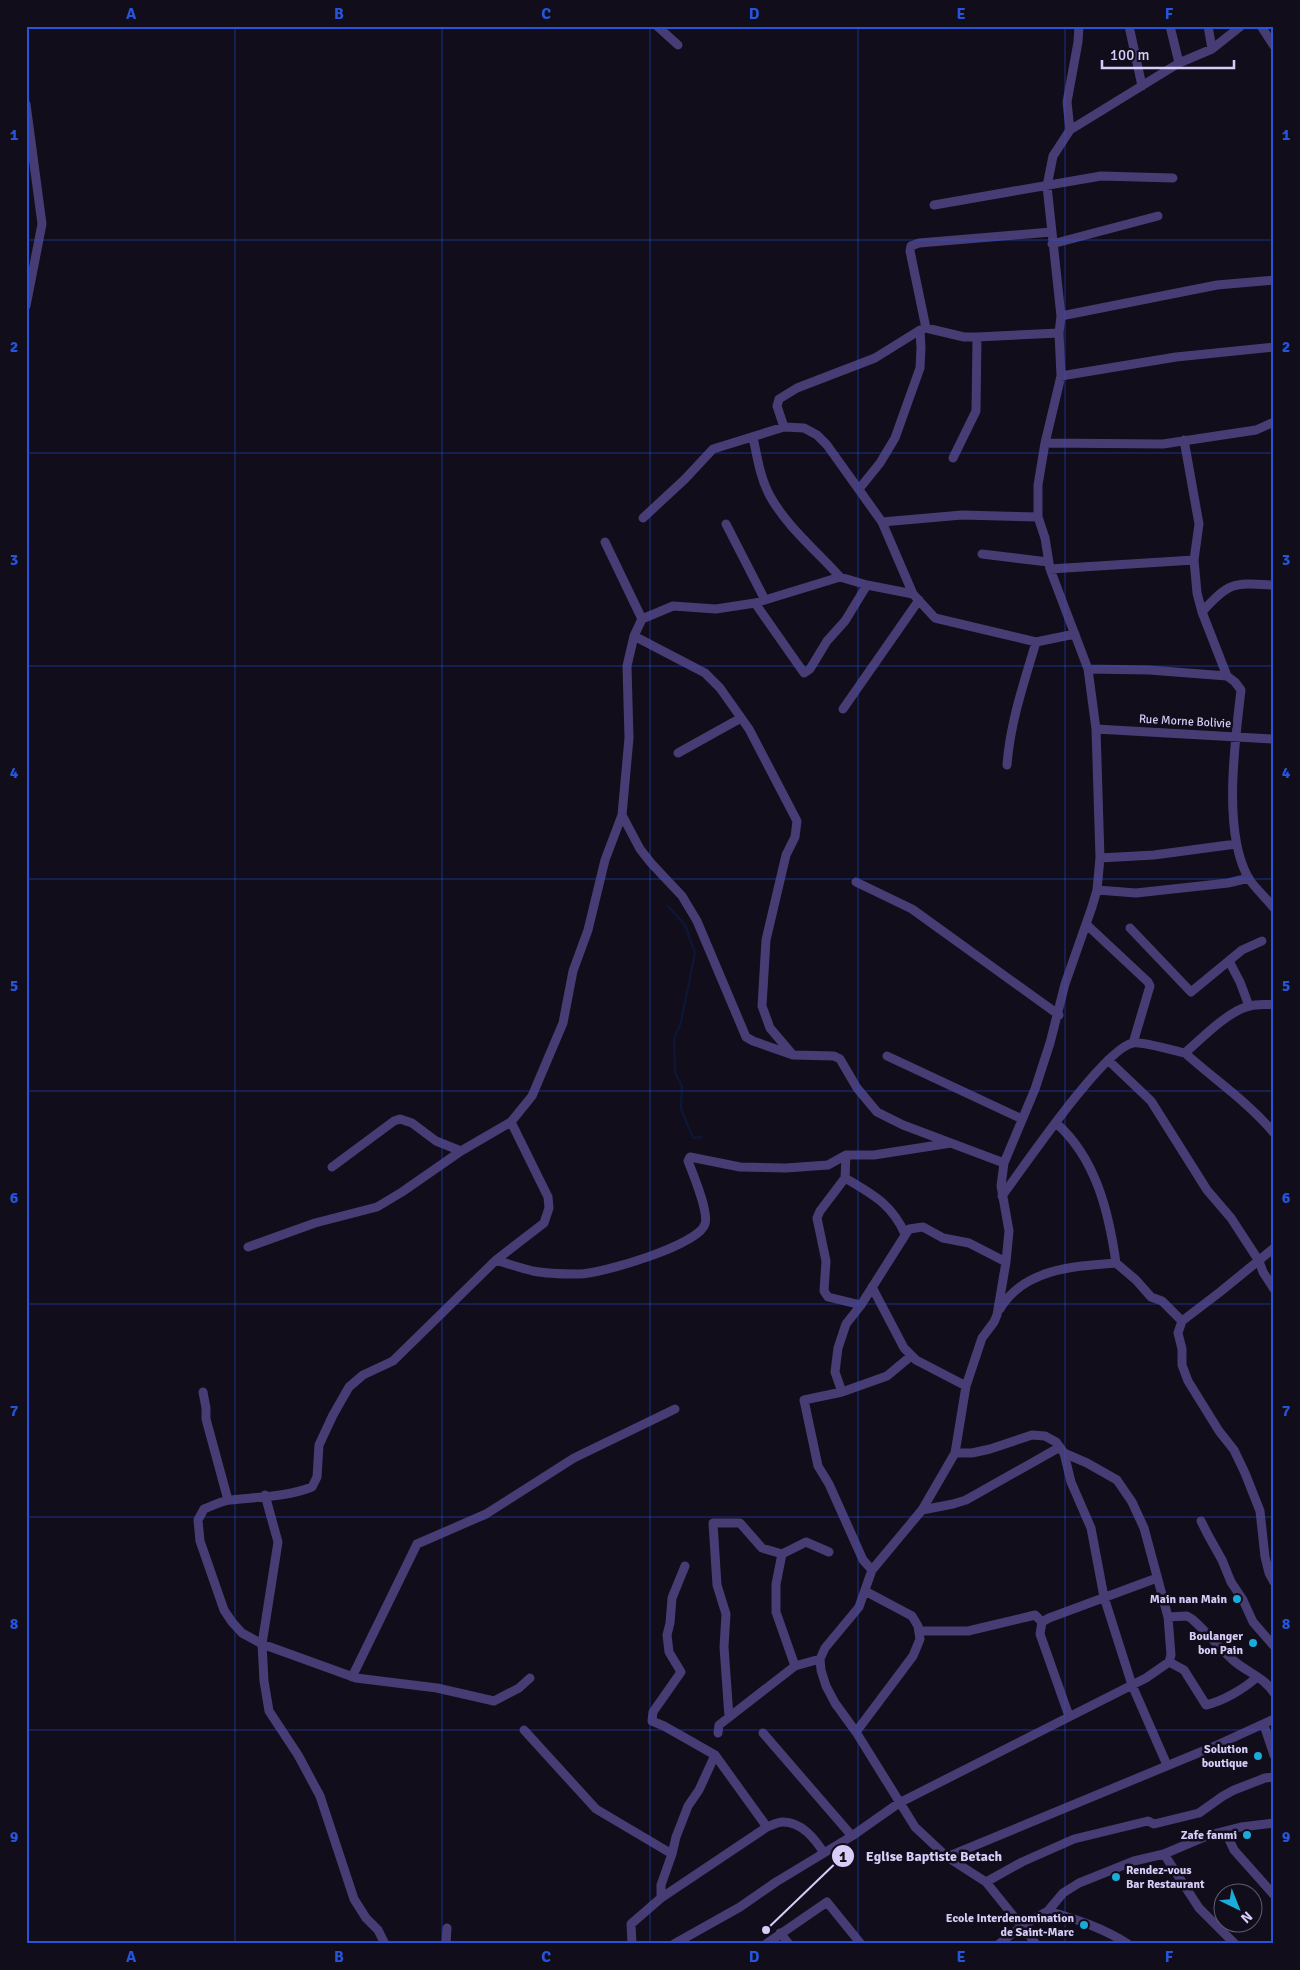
<svg xmlns="http://www.w3.org/2000/svg" width="1300" height="1970" font-family="Signika,sans-serif">
<style>
.lines{fill:none;stroke-linecap:round;stroke-linejoin:round}
.stream{stroke:#0d1633;stroke-width:2.5}
.minor{stroke:#473d74;stroke-width:9}
.grid{fill:none;stroke:#2654da;stroke-width:1;stroke-opacity:0.55}
.poi-dot{fill:#1aabd8;stroke:#110d1a;stroke-width:2}
.labels{text-anchor:middle;stroke-width:5;stroke-linejoin:round;paint-order:stroke}
.street-label{font-size:12px;fill:#d8cdf9;stroke:#110d1a}
.poi-label{font-size:12px;font-weight:bold;fill:#d8cdf9;stroke:#110d1a;text-anchor:end}
.leader{fill:none;stroke:#d8cdf9;stroke-width:2}
.callout-dot{fill:#d8cdf9;stroke:#110d1a;stroke-width:2}
.mark-label{font-size:15px;text-anchor:middle;font-weight:bold;fill:#111}
.callout-label{font-size:14px;text-anchor:middle;font-weight:bold;fill:#d8cdf9;stroke:#110d1a;stroke-width:5;stroke-linejoin:round;paint-order:stroke}
.neatline{fill:none;stroke:#2654da;stroke-width:2}
.grid-label{font-size:16px;text-anchor:middle;font-weight:bold;fill:#2654da}
</style>
<rect width="100%" height="100%" fill="#110d1a"/>
<g class="lines">
<path class="stream" d="M668 906 685 925 695 953 681 1022 674 1039 675 1072 682 1087 681 1109 693 1138 702 1137"/>
<path class="minor" d="M657 26 678 45
M1129 26 1142 86
M1170 26 1179 63
M1208 26 1212 49
M1261 26 1274 46
M26 104 42 224 26 306
M1070 130 1067 102 1078 42 1079 26
M934 205 1101 176 1173 178
M1052 244 1158 216
M1061 316 1217 285 1274 280
M926 328 910 251 911 246 919 243 1051 232
M1061 376 1176 357 1274 347
M784 427 777 406 779 399 797 388 875 358 920 330 926 328 964 337H977L1059 333
M753 437C757 456 760 478 770 496 787 527 817 551 840 577
M1184 440 1199 524 1194 560 1197 593 1202 612 1227 676 1235 682 1241 690C1235 742 1222 833 1249 879 1256 889 1266 898 1274 908
M1045 443 1163 444 1256 430 1274 422
M953 458 976 411 977 337
M859 489 880 463 895 438 920 368 921 348 920 330
M643 518 685 479 713 449 784 427 804 428 817 435 827 445 882 522 913 594 935 618 1036 642 1075 634
M882 522 962 515 1038 517
M726 524 765 600
M605 542 642 619
M982 554 1048 562
M1050 569 1194 560
M755 603 804 673 810 669 827 641 845 621 867 585
M1202 612C1230 581 1233 583 1274 585
M634 636 705 673 720 688 749 729 797 821 795 837 786 855 766 940 762 1006 770 1028 792 1054
M1088 669 1149 670 1227 676
M843 709 919 600
M1096 729 1274 739
M678 753 741 718
M1007 765C1010 723 1024 683 1036 642
M622 815 640 849 651 863 682 896 697 921 746 1037 753 1041 793 1055 834 1056 840 1059 857 1088 877 1112 903 1125 1004 1163
M1100 858 1154 855 1236 844
M856 882 912 909 1059 1015
M1097 890 1136 893 1228 883 1249 878
M1087 925 1148 982 1150 986 1133 1043
M1130 928 1191 992 1242 950 1262 941
M1229 961 1240 982 1249 1006
M1185 1053C1215 1080 1248 1102 1274 1133
M887 1056 1022 1119
M1108 1060 1151 1101 1207 1190 1231 1218 1259 1261 1263 1272 1274 1289
M511 1122 548 1197 549 1208 544 1223 496 1260 393 1361 363 1375 349 1387 333 1415 319 1445 317 1477 312 1487C287 1497 256 1497 230 1500 221 1501 212 1506 204 1509L198 1520 200 1541 224 1610 232 1622 242 1633 262 1644 356 1678 437 1688 494 1701 519 1688 530 1678
M1056 1123C1096 1158 1109 1213 1116 1263
M846 1155 845 1178C872 1194 892 1204 905 1234
M332 1167 394 1121 400 1119 412 1123 436 1141 461 1151
M845 1178 820 1211 817 1218 826 1261 824 1291 828 1297 861 1305
M1002 1196C1023 1168 1104 1048 1133 1043 1141 1041 1175 1051 1185 1053 1201 1039 1229 1010 1250 1006 1257 1004 1266 1005 1274 1004
M248 1247 315 1223 377 1207 402 1192 461 1151 511 1122 532 1096 563 1023 573 971 588 930 605 860 622 815 629 738 627 666 634 636 642 619 673 606 716 609 755 603 840 577 867 585 913 594
M496 1260C508 1264 521 1268 533 1271 548 1274 565 1274 579 1274 601 1274 699 1245 705 1224 709 1212 693 1174 688 1161L690 1157 740 1167 786 1168 828 1165 846 1155H874L951 1143
M872 1287 904 1348 916 1360 966 1386
M1000 1309C1023 1269 1074 1266 1116 1263L1136 1280 1151 1297 1162 1301 1182 1321 1220 1292 1274 1248
M1182 1321 1178 1333 1182 1349V1365L1188 1381 1219 1431 1234 1450 1245 1473 1260 1511 1265 1557 1269 1573 1274 1582
M203 1392 206 1408V1419L228 1500
M842 1392 835 1372 838 1348 846 1324 861 1305 909 1229 923 1227 943 1238 969 1243 1006 1262
M1064 1453 1071 1482 1091 1528 1104 1597 1132 1685 1167 1765
M265 1495 278 1542 262 1644 264 1681 269 1711 298 1755 320 1796 354 1899 366 1918 378 1930 385 1944
M922 1510 953 1504 966 1500 1060 1447
M1201 1521 1208 1535 1222 1560 1231 1582 1243 1600 1253 1622 1274 1646
M782 1554 776 1584V1612L795 1666
M685 1566 672 1598 670 1623 667 1635 669 1652 681 1672 653 1712 652 1721 664 1726 715 1755 767 1827
M872 1570 863 1560 829 1484 818 1466 804 1400 842 1392 887 1376 911 1356
M1168 1617 1187 1616 1192 1619C1207 1632 1219 1648 1234 1661 1247 1672 1265 1678 1274 1693
M919 1631H968L1035 1615 1042 1622
M1169 1662 1184 1670 1206 1705C1223 1701 1244 1689 1257 1677
M352 1677 417 1544 486 1514 574 1458 675 1409
M1069 1716 1040 1634 1042 1622 1049 1618 1157 1578
M729 1717 724 1647 726 1614 717 1585 713 1523H740L762 1548 782 1554 806 1542 829 1552
M1264 1725 1274 1755
M524 1730 596 1809 672 1854
M856 1732 913 1656 920 1639 918 1626 912 1616 865 1591
M718 1733 719 1725 795 1666 820 1659
M763 1733 852 1836
M1225 1831 1234 1850 1274 1895
M1164 1854 1199 1908 1235 1944
M947 1857 1215 1746 1274 1719
M986 1882 1022 1862 1074 1839 1148 1821 1154 1824 1199 1813 1223 1796 1234 1790 1265 1778 1274 1777
M661 1898 767 1827C772 1825 778 1822 783 1822 802 1822 815 1839 824 1853
M1048 1911C1076 1919 1103 1928 1128 1944
M780 1933 789 1944
M446 1944 447 1928
M632 1944 631 1924 661 1898V1885L672 1854 676 1837 688 1806 699 1790 715 1755
M674 1944 740 1907 776 1882 852 1836 899 1803 1146 1678 1169 1662 1171 1655 1168 1617 1144 1528 1132 1502 1117 1480 1087 1463 1064 1453 1056 1442 1045 1436 1032 1435 990 1449 972 1453H955
M766 1944 827 1902 861 1944
M999 1944 1022 1926 1048 1911 1063 1893 1079 1883 1134 1861 1164 1854 1209 1835 1241 1827 1274 1823
M1036 1944 986 1882 947 1857 915 1827 856 1732 835 1703 826 1686 821 1670 820 1659 825 1648 859 1607 872 1570 922 1510 955 1453 966 1386 982 1338 994 1322 997 1315 1006 1262 1009 1231 1001 1186 1004 1163 1035 1089 1050 1043 1065 984 1092 907 1097 890 1100 858 1096 729 1088 669 1050 569 1045 538 1038 517V485L1045 443 1061 376 1059 333 1061 316 1047 186 1053 156 1070 130 1179 63 1212 49 1241 26"/>
</g>
<path class="grid" d="M235 26V1944M442 26V1944M650 26V1944M858 26V1944M1065 26V1944M26 240H1274M26 453H1274M26 666H1274M26 879H1274M26 1091H1274M26 1304H1274M26 1517H1274M26 1730H1274"/>
<g class="poi-dot">
<circle cx="1237" cy="1599" r="5"/>
<circle cx="1253" cy="1643" r="5"/>
<circle cx="1258" cy="1756" r="5"/>
<circle cx="1247" cy="1835" r="5"/>
<circle cx="1116" cy="1877" r="5"/>
<circle cx="1084" cy="1925" r="5"/>
</g>
<g class="labels">
<g class="street-label">
<text transform="translate(1185 721) rotate(3)" y="4">Rue Morne Bolivie</text>
</g>
<g class="poi-label">
<text x="1227" y="1603">Main nan Main</text>
<text x="1243" y="1640">Boulanger<tspan x="1243" dy="14">bon Pain</tspan></text>
<text x="1248" y="1753">Solution<tspan x="1248" dy="14">boutique</tspan></text>
<text x="1237" y="1839">Zafe fanmi</text>
<text x="1126" y="1874" text-anchor="start">Rendez-vous<tspan x="1126" dy="14">Bar Restaurant</tspan></text>
<text x="1074" y="1922">Ecole Interdenomination<tspan x="1074" dy="14">de Saint-Marc</tspan></text>
</g>
</g>
<path class="leader" d="M766 1930L843 1856"/>
<g class="callout-dot">
<circle cx="766" cy="1930" r="5"/>
<circle cx="843" cy="1856" r="12"/>
</g>
<g class="mark-label">
<text x="843" y="1862">1</text>
</g>
<g class="callout-label">
<text x="934" y="1861">Eglise Baptiste Betach</text>
</g>
<rect width="1300" height="1970" fill="none" stroke="#110d1a" stroke-width="55"/>
<g transform="translate(1238 1908) rotate(137)"><circle r="24" fill="#110d1a" stroke="#615a73"/>
<path d="M0-4L9 19L0 12L-9 19Z" fill="#1aabd8"/>
<text y="-8" font-size="14" font-weight="bold" text-anchor="middle" fill="#d8cdf9">N</text>
</g>
<path d="M1102 60v8h132v-8" fill="none" stroke="#d8cdf9" stroke-width="2.5"/>
<text x="1110" y="60" font-size="15" fill="#d8cdf9" stroke="#110d1a" stroke-width="4" paint-order="stroke">100 m</text>
<rect x="28" y="28" width="1244" height="1914" class="neatline"/>
<g class="grid-label">
<text x="131" y="19">A</text>
<text x="339" y="19">B</text>
<text x="546" y="19">C</text>
<text x="754" y="19">D</text>
<text x="961" y="19">E</text>
<text x="1169" y="19">F</text>
<text x="14" y="140">1</text>
<text x="1286" y="140">1</text>
<text x="14" y="352">2</text>
<text x="1286" y="352">2</text>
<text x="14" y="565">3</text>
<text x="1286" y="565">3</text>
<text x="14" y="778">4</text>
<text x="1286" y="778">4</text>
<text x="14" y="991">5</text>
<text x="1286" y="991">5</text>
<text x="14" y="1203">6</text>
<text x="1286" y="1203">6</text>
<text x="14" y="1416">7</text>
<text x="1286" y="1416">7</text>
<text x="14" y="1629">8</text>
<text x="1286" y="1629">8</text>
<text x="14" y="1842">9</text>
<text x="1286" y="1842">9</text>
<text x="131" y="1962">A</text>
<text x="339" y="1962">B</text>
<text x="546" y="1962">C</text>
<text x="754" y="1962">D</text>
<text x="961" y="1962">E</text>
<text x="1169" y="1962">F</text>
</g>
</svg>
